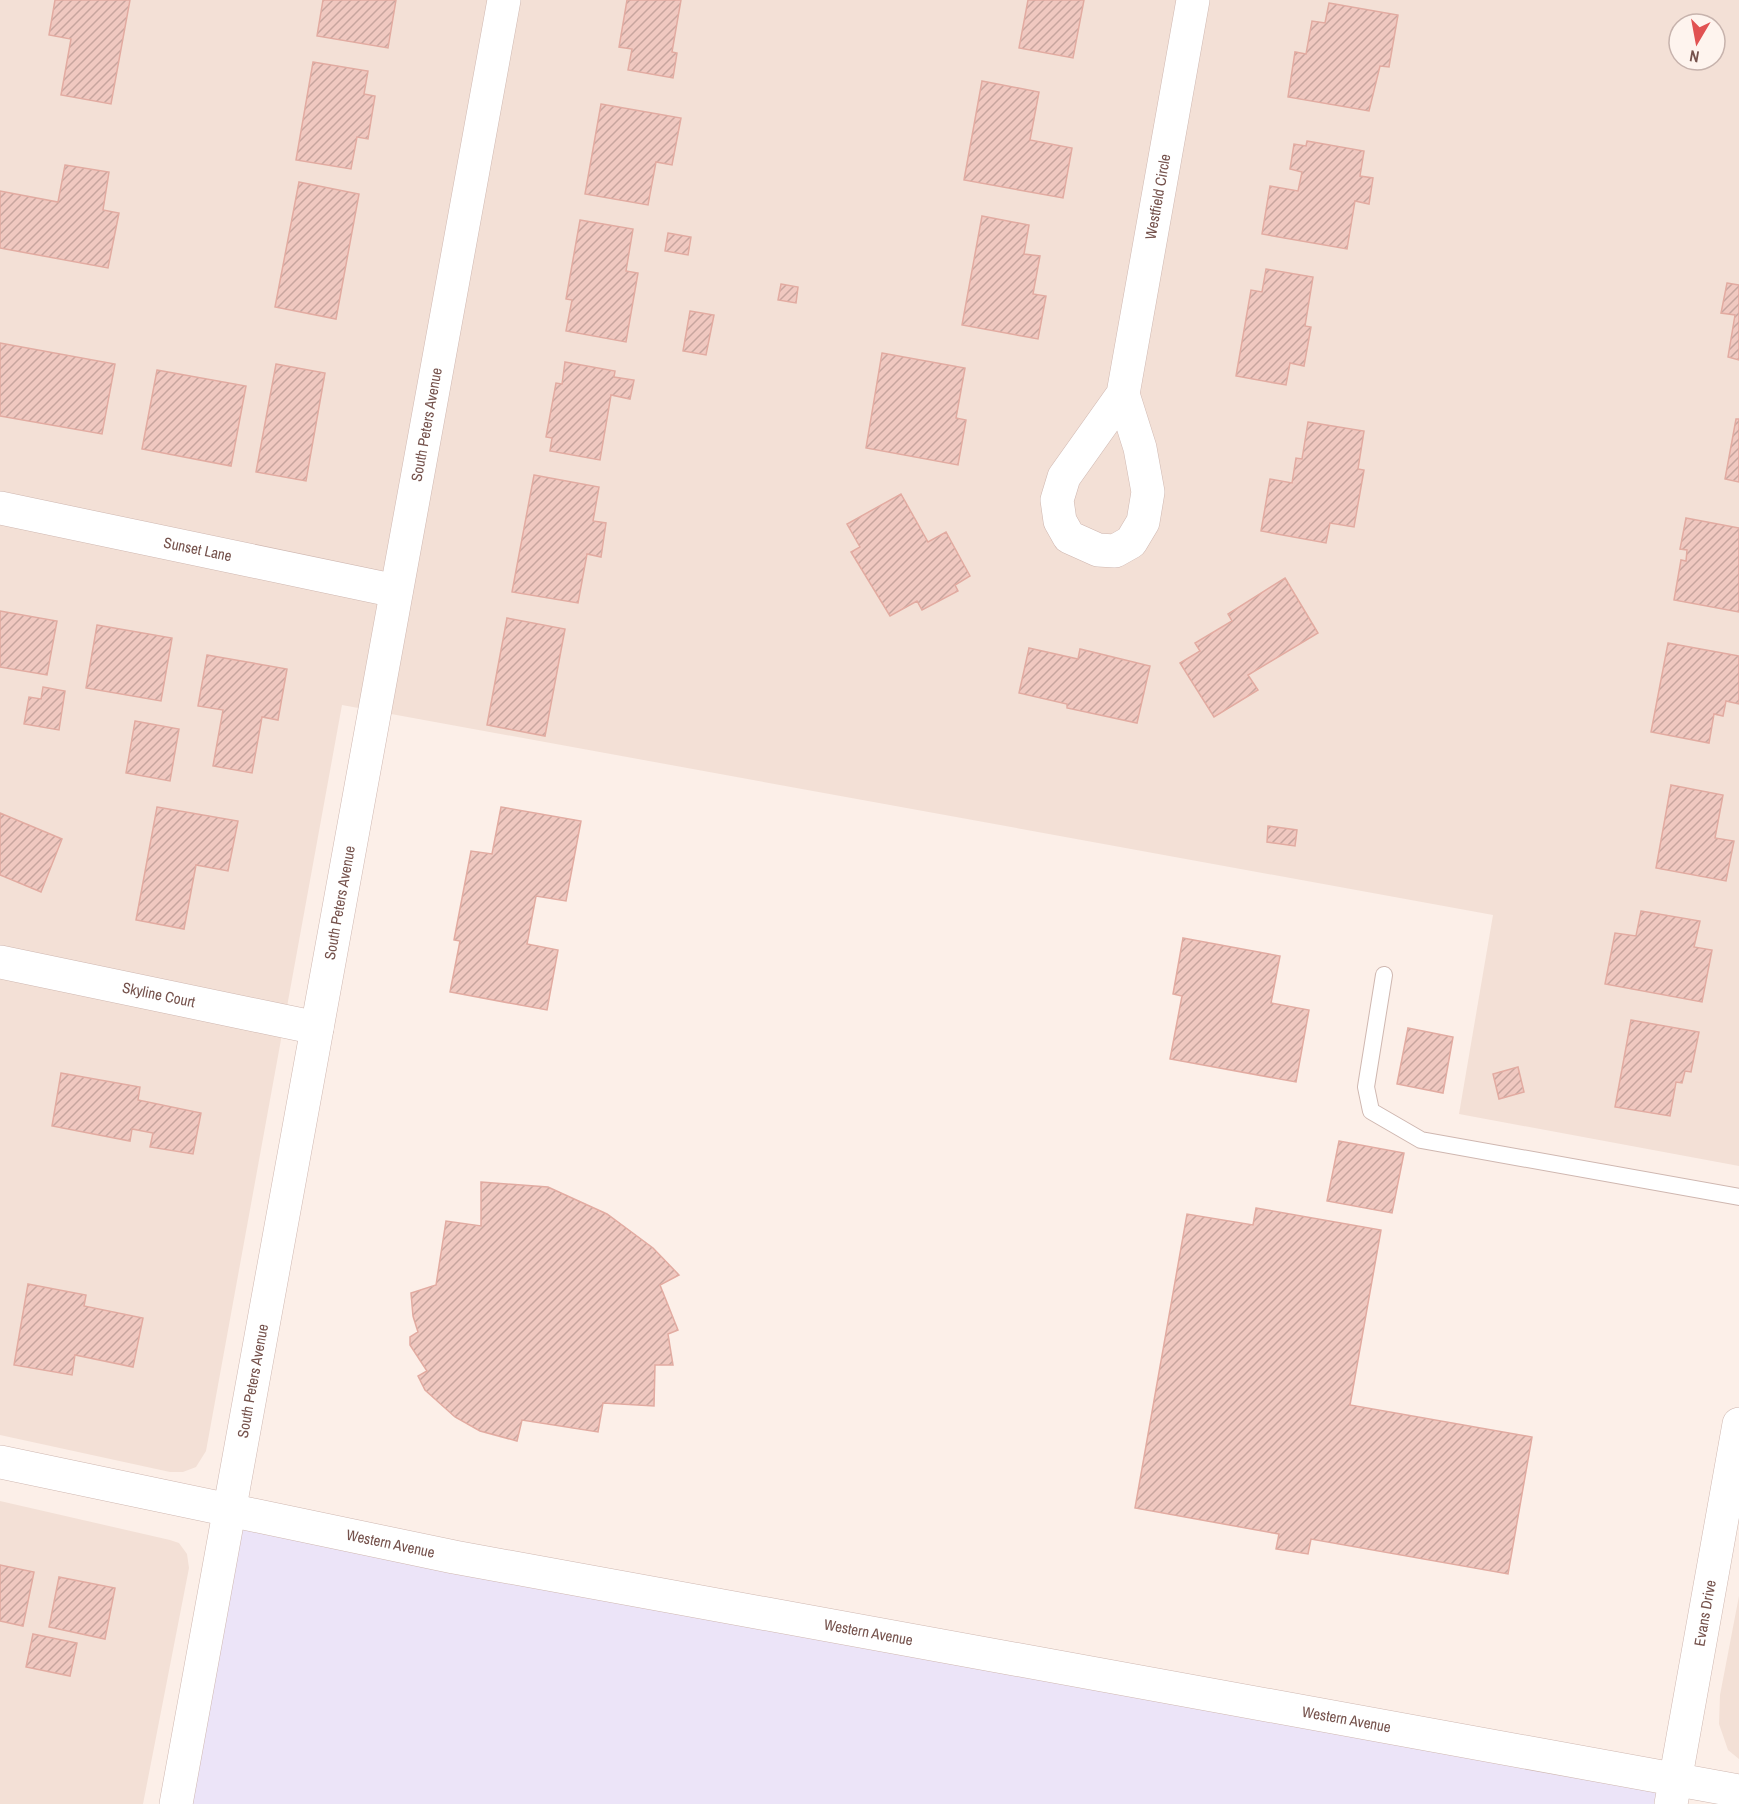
<svg xmlns="http://www.w3.org/2000/svg" width="1739" height="1804" font-family="'Archivo Narrow',sans-serif">
<style>
.residential{fill:#f3e0d6;fill-rule:evenodd}
.education{fill:#ece4f8}
.building{fill:url(#building-hatch);stroke:#e2aba1;stroke-width:1.5}
.lines{fill:none;stroke-linecap:round;stroke-linejoin:round}
.service-casing{stroke:#cfb7b0;stroke-width:18}
.minor-casing{stroke:#cfb7b0;stroke-width:34}
.tertiary-casing{stroke:#cfb7b0;stroke-width:34}
.service{stroke:#fff;stroke-width:16}
.minor{stroke:#fff;stroke-width:33}
.tertiary{stroke:#fff;stroke-width:33}
.labels{text-anchor:middle;stroke-width:4.5;stroke-linejoin:round;paint-order:stroke}
.street-label{font-size:15px;fill:#75524c;stroke:#fef4ee}
</style>
<defs>
<pattern id="building-hatch" width="6" height="6" patternUnits="userSpaceOnUse" patternTransform="scale(1.5)"><rect width="6" height="6" fill="#f0c8c0"/><path d="M-1 1l2-2M0 6l6-6M5 7l2-2" fill="none" stroke="#c7a59e"/></pattern>
</defs>
<rect width="100%" height="100%" fill="#fcefe8"/>
<path class="residential" d="M0 0H1739V1166L1459 1114 1493 915 342 705 206 1451 196 1467 183 1472H170L0 1435ZM1679 24H1715V60H1679Z
M0 1501 170 1540 179 1543 187 1554 189 1568 143 1804H0Z
M1739 1596V1759L1728 1750 1719 1724 1720 1695Z"/>
<path class="education" d="M229 1510 1675 1779 1671 1804H176Z"/>
<path class="building" d="M55 0H130L111 104 61 95 71 39 49 35Z
M323 0H396L388 48 317 36Z
M627 0H681L672 52 677 53 673 78 628 70 632 49 619 47Z
M1028 0H1084L1073 58 1019 48Z
M1329 3 1398 15 1389 67 1380 66 1369 111 1288 97 1295 52 1306 54 1312 21 1325 23Z
M313 62 368 71 364 94 375 96 368 139 357 137 351 169 296 160Z
M982 81 1039 92 1030 140 1072 148 1063 198 964 180Z
M601 104 681 118 672 165 656 162 648 205 585 194Z
M1307 141 1364 151 1360 176 1373 178 1369 204 1355 201 1347 249 1262 234 1270 186 1298 191 1302 172 1290 169 1294 144 1306 146Z
M65 165 109 172 103 210 119 213 108 268 0 248V191L58 202Z
M299 182 359 194 336 319 275 307Z
M982 216 1029 225 1024 254 1040 256 1033 294 1046 296 1038 339 962 325Z
M580 220 633 229 626 271 638 273 626 342 566 331 572 300 566 299Z
M668 233 691 237 688 255 665 251Z
M1266 269 1313 277 1305 326 1311 327 1304 366 1290 363 1286 385 1236 376 1251 290 1262 292Z
M1727 283 1739 285V360L1728 357 1735 315 1721 313Z
M781 284 798 287 796 303 778 300Z
M690 311 714 315 706 355 683 351Z
M0 343 115 364 102 434 0 416Z
M882 353 965 368 956 418 966 420 958 465 866 448Z
M565 362 615 371 614 377 634 380 630 399 611 395 600 460 550 451 552 438 546 437 556 383 562 384Z
M276 364 325 373 306 481 256 472Z
M157 370 246 386 231 466 142 449Z
M1736 419H1739V482L1725 479Z
M1308 422 1364 431 1358 469 1364 470 1354 527 1330 523 1326 543 1261 531 1270 479 1292 483 1296 458 1302 459Z
M534 475 599 487 593 521 606 523 601 557 587 554 578 603 512 592Z
M901 494 928 542 946 532 970 576 955 585 958 591 922 610 917 601 890 616 851 552 860 547 847 524Z
M1686 518 1739 528V612L1674 600 1681 560 1686 561 1687 550 1680 549Z
M1285 578 1318 633 1248 675 1258 690 1214 717 1180 663 1200 651 1195 643 1232 621 1228 614Z
M0 611 57 621 47 675 0 667Z
M507 618 565 629 545 736 487 725Z
M97 625 172 638 161 701 86 688Z
M1668 643 1739 656V704L1726 701 1723 716 1714 714 1709 743 1651 732Z
M1029 648 1078 659 1080 649 1150 666 1137 723 1067 708V704L1019 693Z
M207 655 287 669 278 720 262 717 252 773 213 766 223 710 198 706Z
M43 687 65 691 59 730 24 724 29 697 41 699Z
M135 721 179 729 170 781 126 773Z
M1671 785 1723 795 1715 838 1734 841 1726 881 1656 868Z
M157 807 238 821 228 871 196 865 184 929 136 920Z
M501 807 581 821 566 901 536 896 527 944 558 950 547 1010 450 992 460 941 454 940 471 851 492 854Z
M0 813 62 839 41 892 0 875Z
M1268 826 1297 830 1295 846 1267 842Z
M1641 911 1700 921 1694 947 1712 950 1702 1002 1605 984 1615 933 1636 936Z
M1183 938 1280 956 1271 1003 1309 1010 1296 1082 1170 1059 1182 996 1173 994Z
M1631 1020 1699 1032 1691 1072 1685 1071 1682 1083 1676 1082 1670 1116 1615 1107Z
M1408 1028 1453 1037 1443 1093 1397 1084Z
M1518 1067 1524 1092 1499 1099 1493 1074Z
M61 1073 140 1087 138 1100 201 1113 193 1154 150 1147 153 1133 132 1129 130 1141 52 1126Z
M1339 1141 1404 1153 1392 1213 1327 1201Z
M481 1182 548 1187 607 1214 653 1248 679 1275 660 1285 678 1330 668 1334 673 1365H655L654 1406 603 1403 598 1432 522 1420 517 1441 480 1431 455 1417 425 1390 418 1376 427 1371 410 1345V1337L418 1332 413 1316 411 1293 436 1285 446 1221 481 1226Z
M1256 1208 1381 1230 1350 1405 1532 1437 1508 1574 1311 1539 1308 1554 1276 1549 1279 1534 1135 1508 1187 1214 1253 1225Z
M28 1284 86 1295 84 1306 143 1318 133 1367 75 1355 72 1375 14 1365Z
M0 1565 34 1572 23 1626 0 1621Z
M59 1577 115 1588 105 1639 49 1627Z
M33 1634 77 1643 70 1676 26 1667Z"/>
<g class="lines">
<defs>
<path id="service" d="M1384 975 1366 1087 1371 1111 1421 1140 1739 1197"/>
<g id="minor">
<path id="s1" d="M1123 394 1140 448 1148 492 1143 522 1131 542 1115 551 1098 550 1069 537 1060 521 1057 500 1064 477 1123 394 1193 0"/>
<path id="s2" d="M0 508 396 591"/>
<path id="s3" d="M0 962 317 1028"/>
<path id="s4" d="M176 1804 504 0"/>
<path id="s5" d="M1671 1804 1739 1424"/>
</g>
<g id="tertiary">
<path id="s6" d="M0 1462 454 1557 1739 1791"/>
</g>
</defs>
<use href="#service" class="service-casing"/>
<use href="#minor" class="minor-casing"/>
<use href="#tertiary" class="tertiary-casing"/>
<use href="#service" class="service"/>
<use href="#minor" class="minor"/>
<use href="#tertiary" class="tertiary"/>
</g>
<g class="labels">
<g class="street-label">
<text dy="5" stroke="none"><textPath href="#s1" startOffset="588">Westfield Circle</textPath></text>
<text dy="5" stroke="none"><textPath href="#s4" startOffset="1402">South Peters Avenue</textPath></text>
<text dy="5" stroke="none"><textPath href="#s2" startOffset="202">Sunset Lane</textPath></text>
<text dy="5" stroke="none"><textPath href="#s4" startOffset="916">South Peters Avenue</textPath></text>
<text dy="5" stroke="none"><textPath href="#s3" startOffset="162">Skyline Court</textPath></text>
<text dy="5" stroke="none"><textPath href="#s4" startOffset="430">South Peters Avenue</textPath></text>
<text dy="5" stroke="none"><textPath href="#s6" startOffset="399">Western Avenue</textPath></text>
<text dy="5" stroke="none"><textPath href="#s5" startOffset="194">Evans Drive</textPath></text>
<text dy="5" stroke="none"><textPath href="#s6" startOffset="885">Western Avenue</textPath></text>
<text dy="5" stroke="none"><textPath href="#s6" startOffset="1371">Western Avenue</textPath></text>
</g>
</g>
<g transform="translate(1697 42) rotate(190)"><circle r="28" fill="#fef4ee" stroke="#c7b3ad" stroke-width="1.5"/>
<path d="M0-4.5L10 22L0 15L-10 22Z" fill="#e15252"/>
<text y="-9" font-size="16" font-weight="bold" text-anchor="middle" fill="#75524c">N</text>
</g>
</svg>
